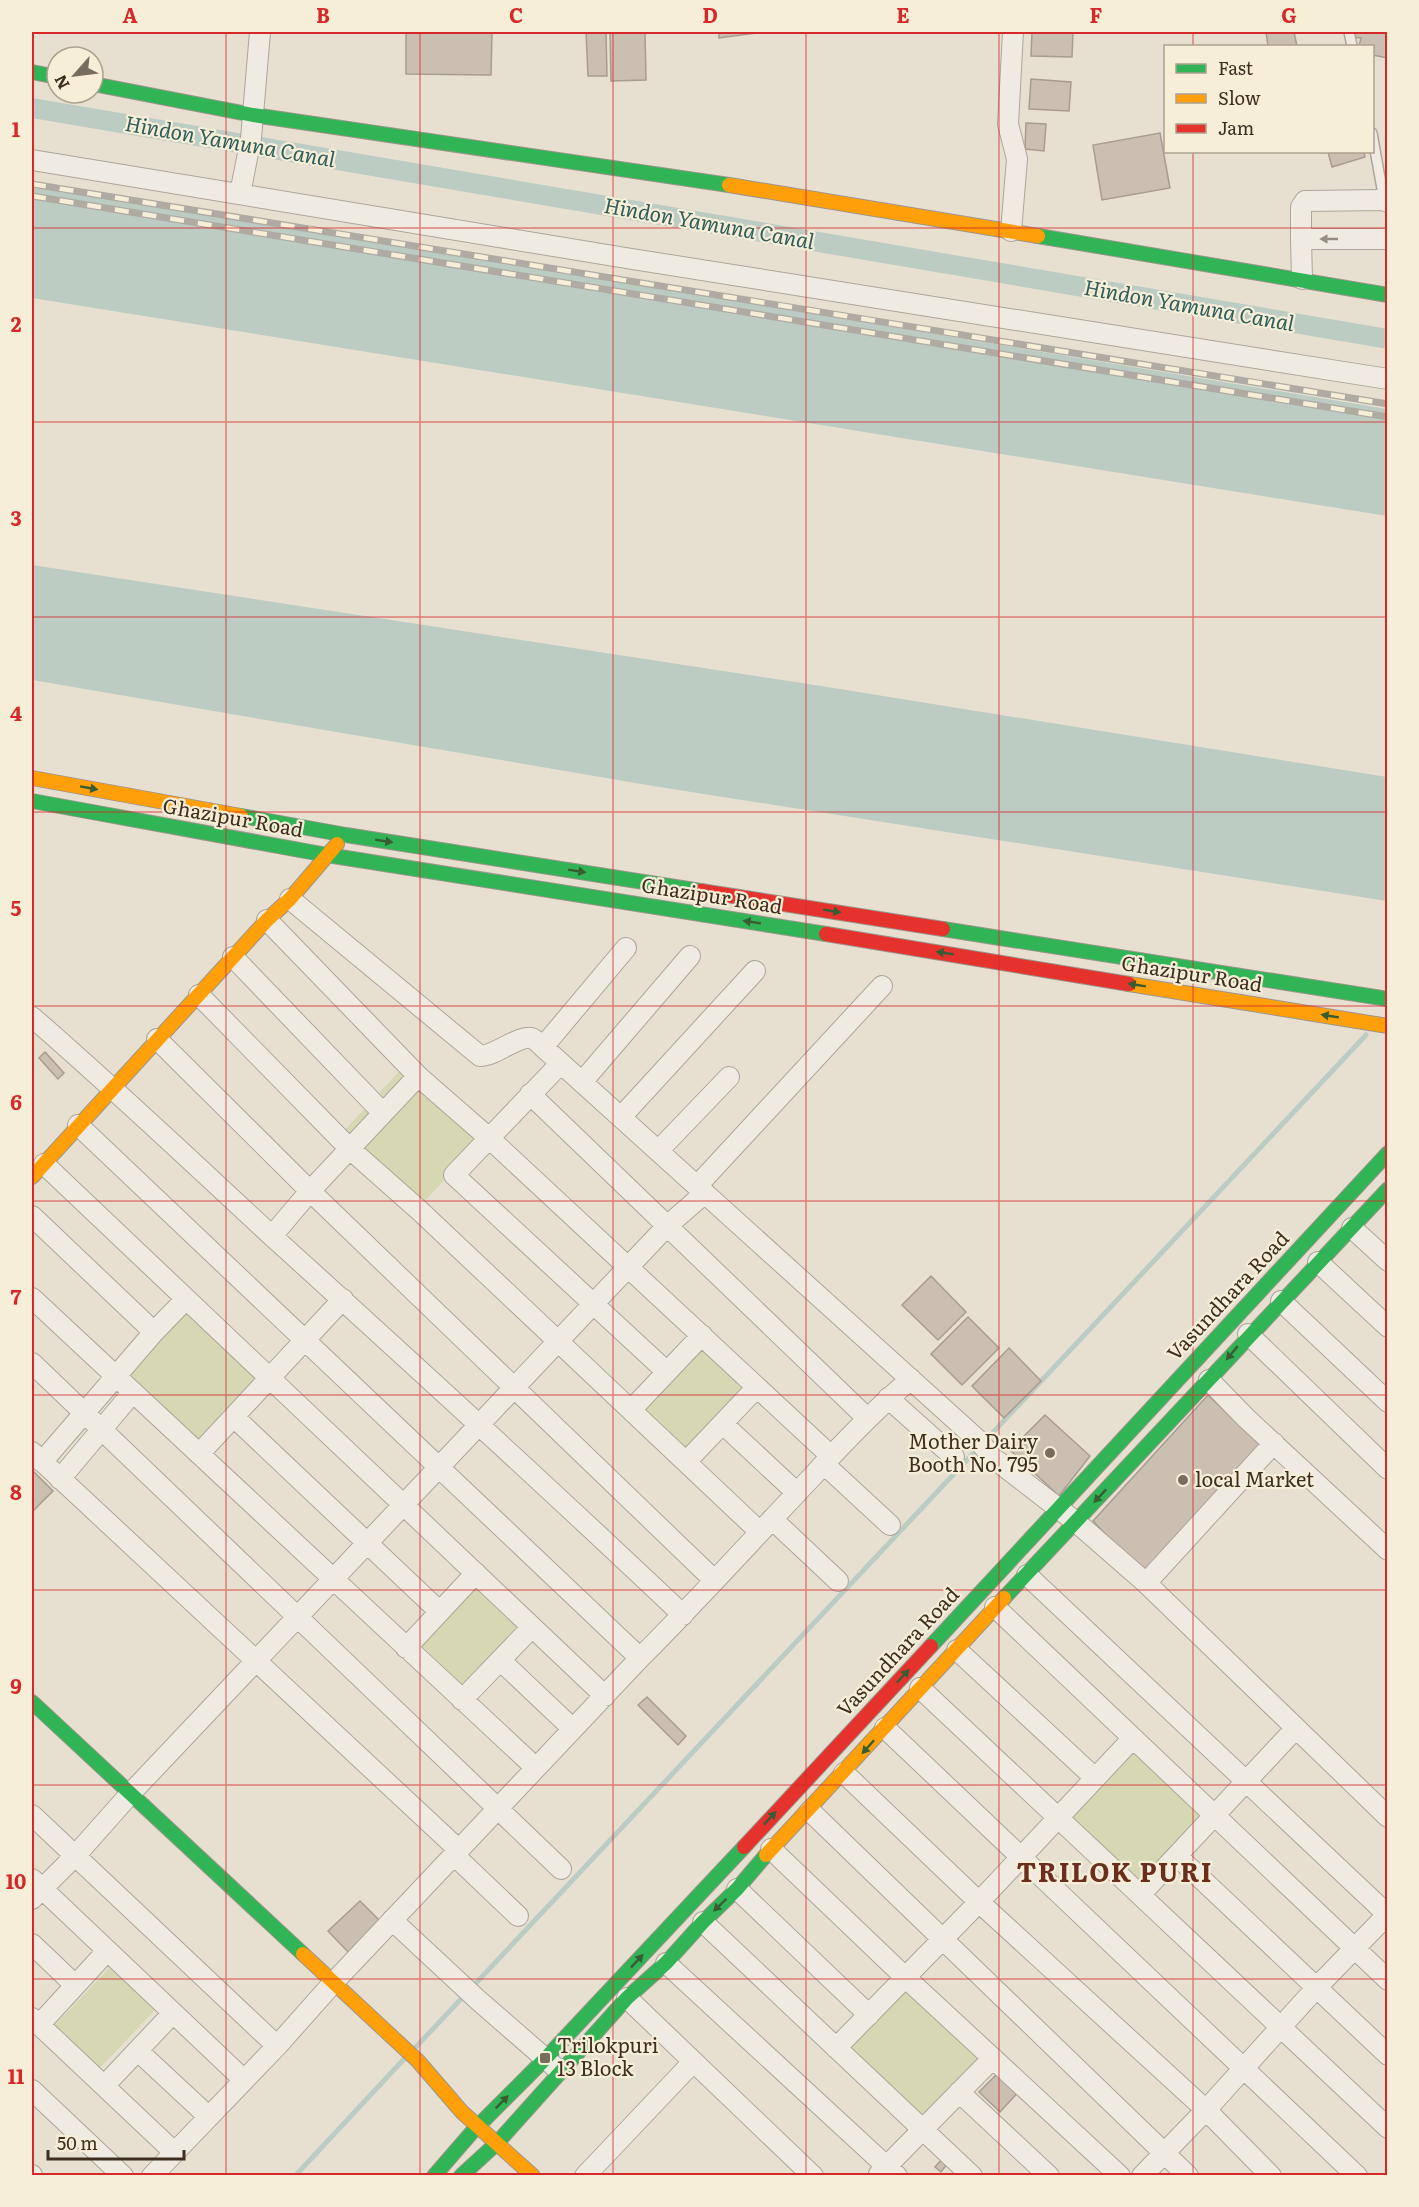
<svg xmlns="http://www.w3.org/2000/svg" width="1419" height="2207" font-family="Literata,serif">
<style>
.green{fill:#d6d7b3}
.water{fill:#bcccc2}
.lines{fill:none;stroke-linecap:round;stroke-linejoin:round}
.stream{stroke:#bcccc2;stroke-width:5}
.canal{stroke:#bcccc2;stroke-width:20}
.building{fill:#cbbfb2;stroke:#a89c90;stroke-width:1.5}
.lane-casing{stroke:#ada599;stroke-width:12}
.street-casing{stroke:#ada599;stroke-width:22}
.fast-casing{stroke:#9c958a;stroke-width:16}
.slow-casing{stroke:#9c958a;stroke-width:16}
.jam-casing{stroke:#9c958a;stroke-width:16}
.lane{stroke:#efebe3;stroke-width:9}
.street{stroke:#efebe3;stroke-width:20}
.fast{stroke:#30b455;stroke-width:14}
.slow{stroke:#ff9f0a;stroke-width:14}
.jam{stroke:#e5322d;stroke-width:14}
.rail-casing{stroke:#afaaa2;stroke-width:7}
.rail{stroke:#f7eed8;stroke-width:4.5;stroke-dasharray:14;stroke-linecap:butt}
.oneway{fill:#968c82}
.oneway2{fill:#385d33}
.grid{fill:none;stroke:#d62828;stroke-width:1.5;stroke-opacity:0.55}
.poi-dot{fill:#786c5e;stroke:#f7eed8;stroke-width:2}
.labels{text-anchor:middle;stroke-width:4.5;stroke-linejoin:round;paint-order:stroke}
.street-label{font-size:20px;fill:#3d2e20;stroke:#f7eed8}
.poi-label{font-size:20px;fill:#3d2e20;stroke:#f7eed8;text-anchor:start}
.water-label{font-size:21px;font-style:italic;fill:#2f5d5a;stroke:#f7eed8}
.district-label{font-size:26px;font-weight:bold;letter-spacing:1.5px;fill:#6b2e1e;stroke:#f7eed8}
.neatline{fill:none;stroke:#d62828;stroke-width:2}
.grid-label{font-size:20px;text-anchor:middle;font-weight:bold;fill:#d62828}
</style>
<rect width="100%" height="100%" fill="#e7e0d1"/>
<path class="green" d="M406 1064 484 1138 419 1207 341 1134Z
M189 1300 267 1375 202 1443 124 1370Z
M699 1347 743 1390 683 1452 639 1409Z
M479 1580 523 1623 464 1686 419 1643Z
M1129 1745 1207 1820 1142 1889 1064 1815Z
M114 1963 159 2006 99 2069 54 2026Z
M909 1978 988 2053 922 2122 844 2049Z"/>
<path class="water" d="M32 184 1387 409V516L32 298Z
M32 565 815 685 1387 777V901L653 786 32 680Z"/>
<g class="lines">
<path class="stream" d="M415 2048 1366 1035
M295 2176 404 2059"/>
<path class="canal" d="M32 108 1388 339"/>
</g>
<path class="building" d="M406 32H492L491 75 406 74Z
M586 32H606L607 76H588Z
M610 32H645L646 80 611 81Z
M719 32H764L719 38Z
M1032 32H1073L1072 57 1031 56Z
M1266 32H1294L1297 46H1268Z
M1352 32H1388V58L1372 55V46H1359L1361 38 1352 37Z
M1031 79 1071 82 1069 111 1029 109Z
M1026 123 1046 124 1044 151 1025 149Z
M1160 133 1170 188 1102 200 1093 145Z
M1328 152H1364L1365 157 1332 167Z
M45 1052 64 1073 58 1079 39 1058Z
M931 1276 966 1312 938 1340 902 1305Z
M968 1317 999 1348 962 1385 931 1354Z
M1009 1348 1041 1381 1004 1418 972 1386Z
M1208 1395 1263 1448 1146 1577 1093 1521Z
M1045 1415 1090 1456 1059 1496 1010 1450Z
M32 1470 53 1491 32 1512Z
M647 1697 686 1736 678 1745 638 1705Z
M360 1901 382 1923 350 1954 328 1931Z
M1003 2068 1023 2087 1000 2112 979 2092Z
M942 2159 947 2164 941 2172 935 2167Z"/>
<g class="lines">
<defs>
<path id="lane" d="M1349 32 1352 46
M1372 133 1384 200"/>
<path id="street" d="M32 160 632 259 1388 379
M240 194 251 138 260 32
M1388 202 1384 200 1305 201 1301 207V239H1388
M1011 231 1017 159 1008 124 1013 32
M1301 239 1302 279
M290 899 480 1056C495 1056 519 1035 531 1038 535 1039 540 1044 543 1047L979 1441 992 1457 1076 1522 1146 1583 1388 1817
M267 920 418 1076 489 1138 831 1456
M233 957 383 1113
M199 995 350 1149 420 1211 760 1532
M32 1017C114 1088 193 1163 273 1237 411 1362 548 1487 683 1615
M157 1039 310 1191 714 1580
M543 1047 626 948
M561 1063 454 1175 667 1372
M582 1082 690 956
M530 1094 867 1418
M621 1117 755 971
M78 1125 640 1658
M658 1151 729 1077
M44 1164 605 1696
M697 1186 882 986
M32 1216 154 1332
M1352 1228 1388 1261
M272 1236 310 1191 418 1076
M1318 1262 1388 1327
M32 1298 536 1768
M1281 1301 1388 1402
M1248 1334 1388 1469
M32 1363 561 1869
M1209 1380 1246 1418 1388 1550
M888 1398 954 1457
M631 1410 702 1335
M234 1417 439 1611
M723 1424 797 1493
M32 1452 459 1850
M199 1454 343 1299
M42 1462 154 1332 186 1299
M686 1462 757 1387
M824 1464 890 1525
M60 1479 133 1392
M772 1519 838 1581
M1027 1575 1388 1915
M1146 1583 1274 1443
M995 1607 1388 1980
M406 1648 476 1573
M957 1650 1095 1778
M500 1660 573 1729
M920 1688 1388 2128
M462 1700 532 1627
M885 1728 1357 2176
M844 1773 979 1902 1206 2110 1271 2176
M810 1811 1188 2176
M32 1815 277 2046
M771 1849 905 1977 1120 2176
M454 1855 518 1916
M1177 1856 1388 2055
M32 1879 243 2079
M737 1889 869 2015
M1140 1895 1296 1728
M32 1899 75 1856 130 1794 667 1226 705 1193
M392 1920 478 2000 555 2067
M703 1922 972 2176
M32 1944 75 1985
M666 1963 897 2176
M627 1998 813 2176
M32 2018 174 2152
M39 2025 107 1951
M836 2048 979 1902 1133 1738
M138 2051 209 2117
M104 2086 173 2013
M32 2090 123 2176
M959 2092 1049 2176
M879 2174 993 2058
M32 2175V2176
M152 2176 277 2046 333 1983 640 1658C698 1600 753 1539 810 1479 842 1444 874 1410 911 1379
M585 2176 693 2062
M1142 2176 1206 2110 1317 1987 1388 1914"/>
<path id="fast" d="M32 72 57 77
M93 84 253 115 729 185
M1038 236 1388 295
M32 801 327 855 826 934
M241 816 346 835 701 891
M943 929 1388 999
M1004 1598 1388 1189
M931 1646 1388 1153
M32 1702 303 1954
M434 2176 473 2131 545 2059 744 1847
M461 2176 497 2143 627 1998 666 1963 703 1922 737 1889 766 1855"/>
<path id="slow" d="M729 185 1038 236
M32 778 241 816
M1129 984 1388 1026
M32 1177 267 920 290 899 337 844
M766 1855 1004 1598
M303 1954 418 2061 462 2112 533 2176"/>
<path id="jam" d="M701 891 943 929
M826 934 1129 984
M744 1847 931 1646"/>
</defs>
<use href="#lane" class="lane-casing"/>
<use href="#street" class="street-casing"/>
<use href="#fast" class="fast-casing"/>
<use href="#slow" class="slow-casing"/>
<use href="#jam" class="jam-casing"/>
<use href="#lane" class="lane"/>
<use href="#street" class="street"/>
<use href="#fast" class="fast"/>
<use href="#slow" class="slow"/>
<use href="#jam" class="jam"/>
<defs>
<path id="rail" d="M32 184 1388 404
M32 196 1388 417"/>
</defs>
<use href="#rail" class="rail-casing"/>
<use href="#rail" class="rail"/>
</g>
<defs><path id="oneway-solid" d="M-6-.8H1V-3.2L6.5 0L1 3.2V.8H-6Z" transform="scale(1.5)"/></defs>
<use class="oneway" href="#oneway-solid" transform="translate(1329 239) rotate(180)"/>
<g class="oneway2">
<use href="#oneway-solid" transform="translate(89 788) rotate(10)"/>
<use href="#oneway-solid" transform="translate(384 841) rotate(9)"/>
<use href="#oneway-solid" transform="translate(577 871) rotate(9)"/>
<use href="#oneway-solid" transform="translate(832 911) rotate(9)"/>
<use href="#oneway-solid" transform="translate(752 922) rotate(-171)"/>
<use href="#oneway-solid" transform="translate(945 953) rotate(-171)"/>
<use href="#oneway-solid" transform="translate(1137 985) rotate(-171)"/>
<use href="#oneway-solid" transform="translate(1330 1016) rotate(-171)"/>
<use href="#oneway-solid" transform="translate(1232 1353) rotate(130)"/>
<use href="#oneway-solid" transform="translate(1100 1496) rotate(133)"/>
<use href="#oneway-solid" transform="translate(903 1676) rotate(-47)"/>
<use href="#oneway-solid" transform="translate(868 1747) rotate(132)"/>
<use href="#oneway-solid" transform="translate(770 1818) rotate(-47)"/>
<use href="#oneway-solid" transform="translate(720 1905) rotate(136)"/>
<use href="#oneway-solid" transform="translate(637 1961) rotate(-47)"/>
<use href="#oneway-solid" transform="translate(502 2102) rotate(-45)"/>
</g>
<path class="grid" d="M226 32V2176M420 32V2176M613 32V2176M806 32V2176M999 32V2176M1193 32V46M1193 152V2176M32 228H1388M32 422H1388M32 617H1388M32 812H1388M32 1006H1388M32 1201H1388M32 1395H1388M32 1590H1388M32 1785H1388M32 1979H1388"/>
<g class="poi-dot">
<circle cx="1050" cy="1453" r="6"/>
<circle cx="1183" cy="1480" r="6"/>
<rect x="539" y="2052" width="12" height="12" rx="3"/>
</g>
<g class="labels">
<g class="street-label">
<text transform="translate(233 818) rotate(10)" y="7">Ghazipur Road</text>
<text transform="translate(712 896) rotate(9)" y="7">Ghazipur Road</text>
<text transform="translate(1192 974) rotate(9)" y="7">Ghazipur Road</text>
<text transform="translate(1228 1296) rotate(-47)" y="7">Vasundhara Road</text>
<text transform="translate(898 1652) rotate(-47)" y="7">Vasundhara Road</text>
</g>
<g class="poi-label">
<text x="1038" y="1449" text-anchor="end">Mother Dairy<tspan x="1038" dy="23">Booth No. 795</tspan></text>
<text x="1195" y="1487">local Market</text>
<text x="557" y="2053">Trilokpuri<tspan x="557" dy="23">13 Block</tspan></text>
</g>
<g class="water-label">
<text transform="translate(230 142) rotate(10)" y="7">Hindon Yamuna Canal</text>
<text transform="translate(709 224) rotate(10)" y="7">Hindon Yamuna Canal</text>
<text transform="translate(1189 306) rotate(10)" y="7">Hindon Yamuna Canal</text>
</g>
<g class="district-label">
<text x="1115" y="1882">TRILOK PURI</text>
</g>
</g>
<rect width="1419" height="2207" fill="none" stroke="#f7eed8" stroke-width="66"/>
<rect x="1164" y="45" width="210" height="108" fill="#f7eed8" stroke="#ada18e" stroke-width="1.5"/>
<rect x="1176" y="64" width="30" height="9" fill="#30b455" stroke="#ada18e" stroke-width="1.5"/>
<text x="1218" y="75" font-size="18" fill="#3d2e20">Fast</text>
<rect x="1176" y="94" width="30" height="9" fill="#ff9f0a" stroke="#ada18e" stroke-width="1.5"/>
<text x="1218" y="105" font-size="18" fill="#3d2e20">Slow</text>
<rect x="1176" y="124" width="30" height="9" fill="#e5322d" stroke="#ada18e" stroke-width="1.5"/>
<text x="1218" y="135" font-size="18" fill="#3d2e20">Jam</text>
<g transform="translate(75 75) rotate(242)"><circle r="28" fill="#f7eed8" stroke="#ada18e" stroke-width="1.5"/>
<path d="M0-4.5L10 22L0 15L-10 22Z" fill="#786c5e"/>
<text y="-9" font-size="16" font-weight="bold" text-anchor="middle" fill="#3d2e20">N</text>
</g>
<path d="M48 2150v9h136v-9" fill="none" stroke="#3d2e20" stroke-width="3"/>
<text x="57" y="2150" font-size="18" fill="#3d2e20" stroke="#f7eed8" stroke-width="4.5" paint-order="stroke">50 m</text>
<rect x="33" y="33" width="1353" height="2141" class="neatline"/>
<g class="grid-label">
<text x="130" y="23">A</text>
<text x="323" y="23">B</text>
<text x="516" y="23">C</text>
<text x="710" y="23">D</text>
<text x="903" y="23">E</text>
<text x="1096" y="23">F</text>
<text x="1289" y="23">G</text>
<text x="16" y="137">1</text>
<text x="16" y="332">2</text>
<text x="16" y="526">3</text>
<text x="16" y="721">4</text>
<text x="16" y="916">5</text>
<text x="16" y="1110">6</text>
<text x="16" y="1305">7</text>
<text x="16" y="1500">8</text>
<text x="16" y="1694">9</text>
<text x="16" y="1889">10</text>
<text x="16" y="2084">11</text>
</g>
</svg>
